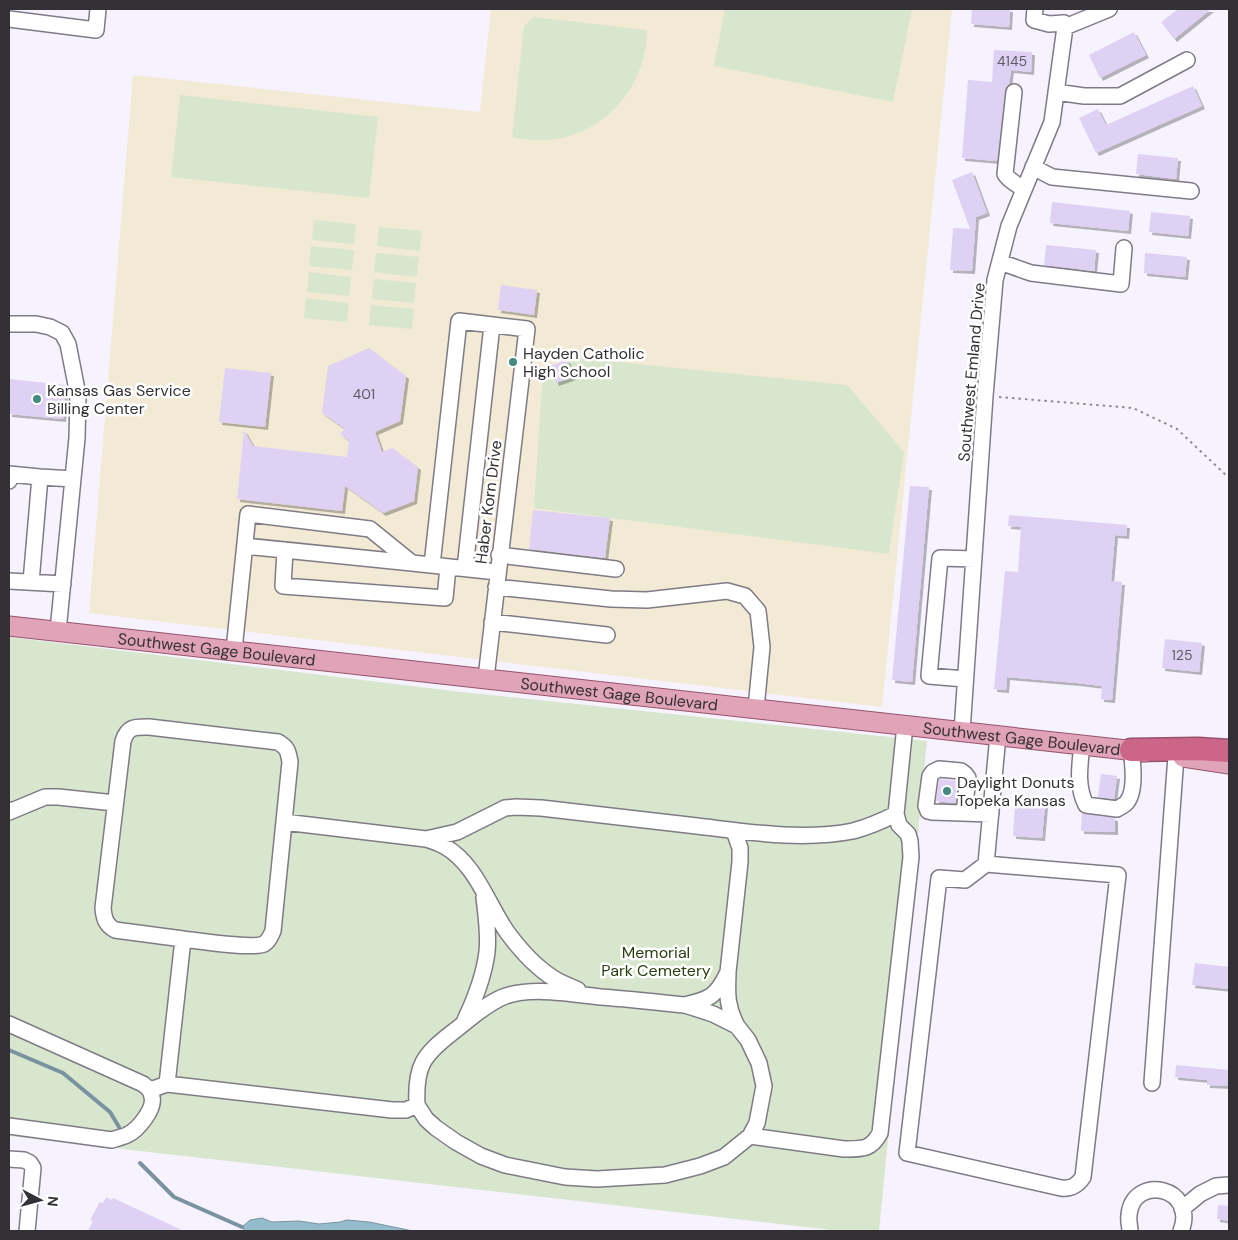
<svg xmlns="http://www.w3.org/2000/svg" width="1238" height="1240" font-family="'DM Sans',sans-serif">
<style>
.education{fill:#f2ead4}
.green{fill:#d8e6cd}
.water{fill:#95bccc;stroke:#78929f}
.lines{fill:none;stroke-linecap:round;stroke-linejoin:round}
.stream{stroke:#78929f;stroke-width:4}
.building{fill:#dfd1f3;filter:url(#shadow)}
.minor-casing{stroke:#7f7b86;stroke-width:18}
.major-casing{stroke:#96536b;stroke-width:21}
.highway-casing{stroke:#96536b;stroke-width:25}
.path{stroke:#8e8b93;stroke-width:2;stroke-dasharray:2.5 4;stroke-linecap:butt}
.minor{stroke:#fff;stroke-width:15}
.major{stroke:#e0a3b8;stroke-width:19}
.highway{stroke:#c68;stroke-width:22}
.poi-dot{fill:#448a80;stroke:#fff;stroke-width:2}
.labels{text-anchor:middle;stroke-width:5;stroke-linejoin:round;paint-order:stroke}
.number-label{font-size:14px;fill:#5e5964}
.poi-label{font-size:16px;fill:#333135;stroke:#fff;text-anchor:start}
.street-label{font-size:16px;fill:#333135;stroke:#fff}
.park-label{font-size:16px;fill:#2a3f0f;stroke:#fff}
</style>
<defs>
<filter id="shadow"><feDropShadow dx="3" dy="3" stdDeviation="0" flood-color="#0004"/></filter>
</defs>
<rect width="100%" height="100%" fill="#f6f2fe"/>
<path class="education" d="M491 9H952L882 707 89 613 133 75 480 112Z"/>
<path class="green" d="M725 9H912L893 102 714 66Z
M534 17 647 30C647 81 611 128 561 138 544 142 528 140 512 137L524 26Z
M180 95 378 117 369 198 171 177Z
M314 220 356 224 354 244 312 240Z
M379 227 422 231 420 251 377 246Z
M311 246 354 250 352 270 309 266Z
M376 253 419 257 417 277 374 272Z
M309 272 351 277 349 296 307 292Z
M374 279 416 283 414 303 372 299Z
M306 298 349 303 347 322 304 318Z
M371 305 414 309 412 329 369 325Z
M577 358 847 385 904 452 889 554 534 508 543 370Z
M9 637 453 691 927 741 879 1231H840L9 1136Z"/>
<path class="water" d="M262 1218 272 1222 299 1221 319 1224 340 1222 347 1220 369 1222 413 1231H245L242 1227 250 1220Z"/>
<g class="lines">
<path class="stream" d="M9 1050 63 1073 110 1112 119 1127
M140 1163 174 1197 242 1227"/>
</g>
<path class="building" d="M972 9H1010L1009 27 971 24Z
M1178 9H1211L1174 39 1161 22Z
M1134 32 1146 55 1100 78 1089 55Z
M994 50 1032 52 1031 72 1011 70 1009 84 1006 87 1005 91 997 161 962 158 968 80 992 82Z
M1193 86 1202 106 1096 153 1079 118 1098 109 1106 125Z
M1138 154 1178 158 1176 179 1136 174Z
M972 172 987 213 976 217 972 271 950 270 953 228 970 229 952 180Z
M1052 202 1130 211 1128 231 1050 223Z
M1151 212 1190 216 1188 236 1149 232Z
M1046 245 1096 250 1094 271 1044 265Z
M1145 253 1187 257 1185 277 1144 273Z
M501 285 537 290 534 315 498 310Z
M369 348 406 376 400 421 375 432 382 452 392 448 418 467 414 501 383 513 345 486 342 511 237 499 244 430 253 446 347 457 349 441 340 434 345 429 322 413 328 366Z
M567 360 573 377 556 383 550 366Z
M225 368 271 373 265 427 219 422Z
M9 379 66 385 63 419 9 414Z
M910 486 929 487 912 682 892 680Z
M533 510 610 518 605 558 529 549Z
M1009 515 1127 525 1126 536 1115 535 1111 581 1122 582 1112 700 1101 699 1102 686 1077 683 1007 677 1006 690 994 689 1005 571 1018 572 1021 527 1008 526Z
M1165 639 1202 643 1199 672 1162 668Z
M1101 774 1117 776 1114 799 1098 797Z
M940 779 958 781 956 803 936 801 939 780Z
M1015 803 1045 805 1042 838 1013 836Z
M1082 813 1115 818V832L1081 831Z
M1195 963 1229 967V989L1192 985Z
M1176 1065 1229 1070V1086L1207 1085V1080L1175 1077Z
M106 1197 112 1200 113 1198 184 1231H88L93 1221 90 1220 100 1202 103 1203Z
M1218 1205 1229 1206V1221L1217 1219Z"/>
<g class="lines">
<defs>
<path id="minor" d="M1035 9 1034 20 1049 24 1064 23
M9 19 96 30 98 9
M1064 23 1065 27 1109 9
M1014 92 1005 174C1009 181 1018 185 1024 189
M1056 92 1084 96H1120L1187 60
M1033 167 1052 177 1191 191
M1000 262 1031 273 1121 284 1124 248
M9 324H36L50 327 62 333 68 344 78 395 77 438 58 631
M9 481V474L40 477 73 479
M245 546 412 563
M285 550 283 586 445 598 448 567
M499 555 616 569
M432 565 459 321 527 329 486 678
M465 568 492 325
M9 581 63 584
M31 582 40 477
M496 587 611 599 647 600 727 591 745 596 758 611 762 647 756 708
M492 622 607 635
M234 650 248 514 370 529 412 563 497 572
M965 679 929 676 940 558 974 559
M962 731 985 396 995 280 1009 226 1052 122 1065 27
M1082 744C1080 765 1076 785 1086 805L1117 809C1120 807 1125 805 1127 802 1136 791 1133 764 1131 750
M9 810V812L45 797H58L115 803
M964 813 968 778 965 774 961 771 939 769 933 772 930 776 926 806 928 811 932 812 991 814
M284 822 426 839C432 841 438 843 444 846 476 864 487 903 507 932 521 951 539 971 560 982 566 985 572 987 578 990
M426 839 457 832 505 808 516 807 541 808C593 814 645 820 697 826 748 832 802 841 853 831 868 827 882 821 896 814L905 725
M986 864 1118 875 1083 1177C1077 1186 1071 1189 1061 1188L907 1153 939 878 965 880Z
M986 864 998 735
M728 974C727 995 727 1007 737 1026
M465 1020C475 999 484 976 487 952 489 934 486 915 484 897
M9 1024 143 1084C148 1088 151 1090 152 1097 155 1109 138 1130 127 1135 123 1137 117 1138 112 1140L9 1126
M1152 1083 1176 756
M167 1084 392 1110H406L417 1105C415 1066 423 1055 453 1032 469 1020 484 1005 503 997 530 986 572 994 601 997 629 999 656 1002 684 1005 709 1000 717 996 728 972L740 862V848L734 831
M150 1090 167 1084 183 939 115 930C106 925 104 919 103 908L123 741C128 726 135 727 149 727L278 742C288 748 288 751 290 762L273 931C270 937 269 941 264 944 252 949 199 941 183 939
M417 1105 426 1119 436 1128 456 1142 481 1156 505 1165 565 1177 597 1179 665 1175 700 1166 724 1157 750 1136 757 1123 764 1086 759 1063 748 1040 737 1026 713 1014 685 1005
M750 1136 844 1149C862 1149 871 1150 880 1133L911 857 910 841 908 834 899 825 896 814
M9 1159 24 1160 30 1163 33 1168 27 1231
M1182 1209 1200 1194 1216 1186 1229 1185
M1130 1231C1130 1226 1128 1221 1129 1215 1133 1173 1198 1187 1181 1231"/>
<g id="major">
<path id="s1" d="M9 626 1145 752"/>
<path d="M1183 757 1229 764"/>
</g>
<path id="highway" d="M1131 750 1198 749 1229 751"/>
</defs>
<use href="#minor" class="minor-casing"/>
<use href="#major" class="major-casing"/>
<use href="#highway" class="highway-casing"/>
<path class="path" d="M999 397 1133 408 1177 429 1229 478"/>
<use href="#minor" class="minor"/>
<use href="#major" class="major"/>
<use href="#highway" class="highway"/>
</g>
<g class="poi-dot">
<circle cx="513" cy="362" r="5"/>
<circle cx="37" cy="399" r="5"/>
<circle cx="947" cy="791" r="5"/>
</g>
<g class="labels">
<g class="number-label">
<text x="1012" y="66">4145</text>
<text x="364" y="399">401</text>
<text x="1182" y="660">125</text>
</g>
<g class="poi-label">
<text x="523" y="359">Hayden Catholic<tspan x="523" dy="18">High School</tspan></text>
<text x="47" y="396">Kansas Gas Service<tspan x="47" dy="18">Billing Center</tspan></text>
<text x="957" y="788">Daylight Donuts<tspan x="957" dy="18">Topeka Kansas</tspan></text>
</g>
<g class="street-label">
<text transform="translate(971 372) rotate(-85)" y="6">Southwest Emland Drive</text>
<text transform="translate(488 502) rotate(-83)" y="6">Haber Korn Drive</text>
<text dy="6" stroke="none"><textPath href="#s1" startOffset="209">Southwest Gage Boulevard</textPath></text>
<text dy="6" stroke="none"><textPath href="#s1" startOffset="614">Southwest Gage Boulevard</textPath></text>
<text dy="6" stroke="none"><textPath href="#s1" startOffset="1019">Southwest Gage Boulevard</textPath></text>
</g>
<g class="park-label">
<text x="656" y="958">Memorial<tspan x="656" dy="18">Park Cemetery</tspan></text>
</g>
</g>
<rect width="1238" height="1240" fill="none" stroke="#333135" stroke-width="20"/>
<g transform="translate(40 1200) rotate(96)" stroke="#ffffff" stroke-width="4" paint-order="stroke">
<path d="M0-4L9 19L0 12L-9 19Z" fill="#333135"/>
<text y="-8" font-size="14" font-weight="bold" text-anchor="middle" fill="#333135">N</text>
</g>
</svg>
